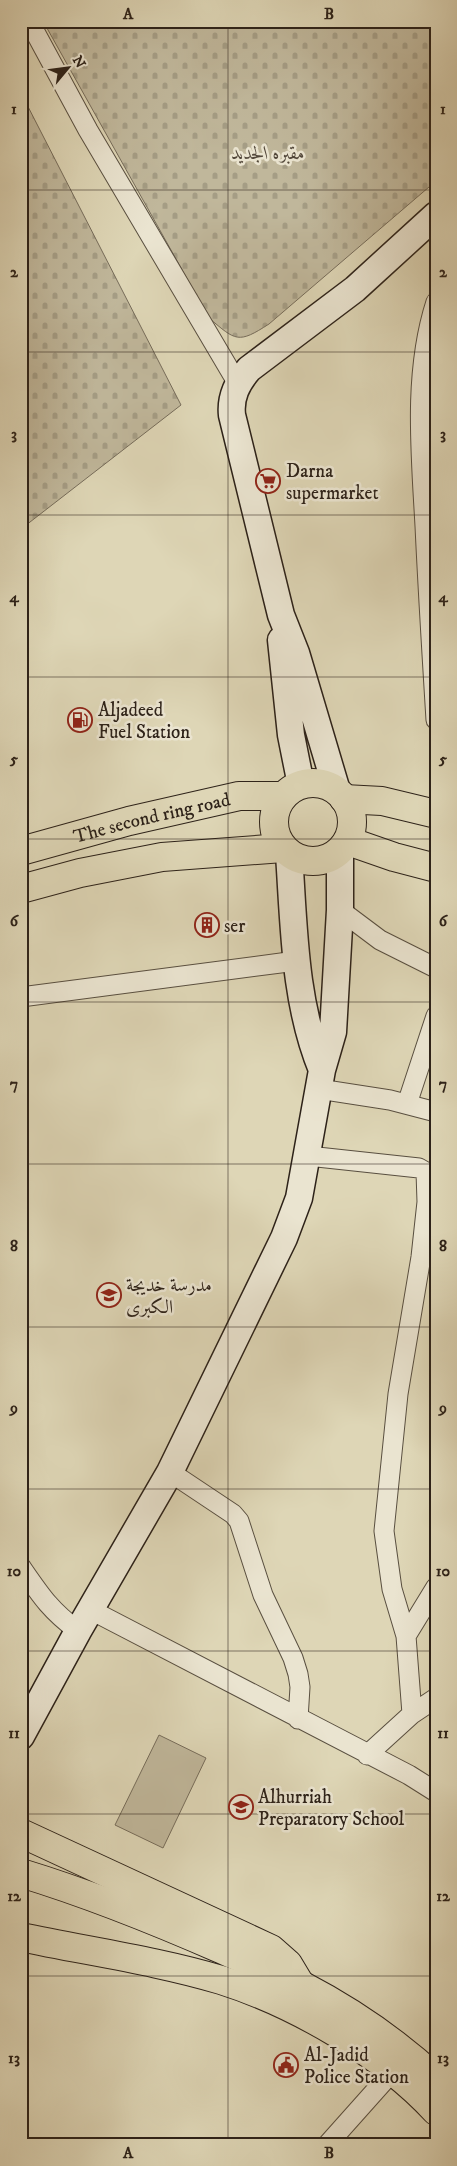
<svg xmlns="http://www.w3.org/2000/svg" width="457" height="2166" font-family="'IM FELL DW Pica',Amiri,serif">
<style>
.cemetery{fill:url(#cemetery-stones);stroke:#766c5a}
.pitch{fill:#c0b79b;stroke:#766c5a}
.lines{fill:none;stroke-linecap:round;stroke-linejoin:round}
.street-casing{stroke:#594f40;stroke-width:21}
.secondary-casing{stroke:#2d2219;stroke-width:29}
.primary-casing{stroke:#2d2219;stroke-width:30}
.street{stroke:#eae4d0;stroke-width:19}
.secondary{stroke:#eae4d0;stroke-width:26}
.primary{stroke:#ded6b6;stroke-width:28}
.grid{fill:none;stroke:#2d2219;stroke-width:1;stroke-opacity:0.55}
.labels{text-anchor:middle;stroke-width:5;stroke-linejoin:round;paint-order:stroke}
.park-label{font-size:19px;font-style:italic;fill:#52473a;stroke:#eae4d0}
.poi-label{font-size:19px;fill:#2d2219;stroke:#eae4d0;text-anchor:start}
.street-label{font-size:19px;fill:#2d2219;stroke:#eae4d0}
.neatline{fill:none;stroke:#2d2219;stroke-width:2}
.grid-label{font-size:16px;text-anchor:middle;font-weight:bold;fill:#2d2219}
</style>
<defs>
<pattern id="cemetery-stones" width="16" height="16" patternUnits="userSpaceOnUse" patternTransform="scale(1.25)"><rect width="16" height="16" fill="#c0b79b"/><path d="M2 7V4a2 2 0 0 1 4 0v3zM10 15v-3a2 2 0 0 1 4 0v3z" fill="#a59d85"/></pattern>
</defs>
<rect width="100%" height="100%" fill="#ded6b6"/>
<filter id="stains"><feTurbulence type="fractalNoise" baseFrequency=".004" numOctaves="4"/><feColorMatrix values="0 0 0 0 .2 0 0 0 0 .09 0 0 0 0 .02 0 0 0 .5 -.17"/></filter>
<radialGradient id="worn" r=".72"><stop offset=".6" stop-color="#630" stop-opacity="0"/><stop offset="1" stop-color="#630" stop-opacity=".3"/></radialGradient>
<path class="cemetery" d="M43 21H436V181L269 324C238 344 236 341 209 318Z
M21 93 181 405 21 529Z"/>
<path class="pitch" d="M159 1735 206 1758 163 1848 115 1825Z"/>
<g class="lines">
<defs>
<path id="street" d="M29 21 88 130 238 384
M436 302C413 373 421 453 425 526 428 591 432 655 436 720
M340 910 380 940 436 968
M21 997 296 961
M319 1089 390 1100 436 1112
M407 1104 436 1016
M308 1156 419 1168 426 1172 427 1202 421 1257 398 1394 384 1531 392 1589 406 1636 412 1714
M170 1472 233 1514 239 1521 263 1595 293 1658 298 1674 300 1687 298 1719
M21 1567C41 1596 50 1610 78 1631
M91 1610 409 1775 436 1792
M406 1636 436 1587
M367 1755 412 1714 436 1698
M327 2145 401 2062"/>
<path id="secondary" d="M281 640 291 735 301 785
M337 791 296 653 281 615 232 415C230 397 237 383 249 369L355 289 436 215
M289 854C294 926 294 1002 322 1070
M21 1736 78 1631 170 1472 284 1238 299 1198 322 1070 333 1032 340 910V852"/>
<g id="primary">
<circle cx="313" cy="822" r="39"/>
<path d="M344 799 382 801 436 814"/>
<path d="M348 841 394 857 436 868"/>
<path id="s1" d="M21 851 129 821 239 796H283"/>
<path d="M21 889 80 873 162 857 283 848"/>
<path d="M21 1833 271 1949 288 1964 300 1984"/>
<path d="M21 1873C90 1894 157 1921 223 1950 249 1962 277 1973 303 1986 351 2011 396 2042 436 2079"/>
<path d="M21 1937C86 1951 158 1961 221 1980 294 2003 384 2054 436 2111"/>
</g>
</defs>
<use href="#street" class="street-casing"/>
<use href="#secondary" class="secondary-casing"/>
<use href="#primary" class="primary-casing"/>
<use href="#street" class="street"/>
<use href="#secondary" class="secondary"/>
<use href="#primary" class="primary"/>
</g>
<path class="grid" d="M228 21V2145M21 190H436M21 352H436M21 515H436M21 677H436M21 839H436M21 1002H436M21 1164H436M21 1327H436M21 1489H436M21 1651H436M21 1814H436M21 1976H436"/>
<defs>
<symbol id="supermarket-ring" viewBox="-11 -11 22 22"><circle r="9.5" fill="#eae4d0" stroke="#8f2418" stroke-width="1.5"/><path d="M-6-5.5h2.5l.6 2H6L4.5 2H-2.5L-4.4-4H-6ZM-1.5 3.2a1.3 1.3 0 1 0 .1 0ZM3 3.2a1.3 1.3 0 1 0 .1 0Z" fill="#8f2418"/></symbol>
<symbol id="fuel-ring" viewBox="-11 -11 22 22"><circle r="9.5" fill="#eae4d0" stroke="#8f2418" stroke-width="1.5"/><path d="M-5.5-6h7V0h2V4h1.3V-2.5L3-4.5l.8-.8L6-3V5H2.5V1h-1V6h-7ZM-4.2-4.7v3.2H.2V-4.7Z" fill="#8f2418"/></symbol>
<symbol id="building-ring" viewBox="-11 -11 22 22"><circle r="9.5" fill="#eae4d0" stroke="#8f2418" stroke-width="1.5"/><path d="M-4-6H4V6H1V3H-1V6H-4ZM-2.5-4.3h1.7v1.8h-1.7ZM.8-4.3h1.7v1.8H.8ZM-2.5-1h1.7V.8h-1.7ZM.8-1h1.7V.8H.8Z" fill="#8f2418"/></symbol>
<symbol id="school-ring" viewBox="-11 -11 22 22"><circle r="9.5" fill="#eae4d0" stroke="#8f2418" stroke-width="1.5"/><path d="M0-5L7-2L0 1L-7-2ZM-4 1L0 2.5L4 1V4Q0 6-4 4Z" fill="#8f2418"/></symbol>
<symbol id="civic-ring" viewBox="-11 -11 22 22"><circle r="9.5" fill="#eae4d0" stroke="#8f2418" stroke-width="1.5"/><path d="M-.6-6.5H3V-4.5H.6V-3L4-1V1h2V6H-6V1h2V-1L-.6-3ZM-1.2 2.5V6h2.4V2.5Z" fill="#8f2418"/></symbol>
</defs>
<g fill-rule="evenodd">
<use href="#supermarket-ring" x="254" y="467" width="28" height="28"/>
<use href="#fuel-ring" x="66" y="706" width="28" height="28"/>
<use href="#building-ring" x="193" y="911" width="28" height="28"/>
<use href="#school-ring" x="95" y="1281" width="28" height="28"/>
<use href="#school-ring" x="227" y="1793" width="28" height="28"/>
<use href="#civic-ring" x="272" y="2051" width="28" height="28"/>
</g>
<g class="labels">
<g class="park-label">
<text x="268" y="159">مقبره الجديد</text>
</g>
<g class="poi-label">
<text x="286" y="477">Darna<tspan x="286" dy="22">supermarket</tspan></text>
<text x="98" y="716">Aljadeed<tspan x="98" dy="22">Fuel Station</tspan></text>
<text x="224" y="932">ser</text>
<text x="126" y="1291">مدرسة خديجة<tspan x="126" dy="22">الكبرى</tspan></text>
<text x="258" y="1803">Alhurriah<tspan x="258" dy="22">Preparatory School</tspan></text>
<text x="304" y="2061">Al-Jadid<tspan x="304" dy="22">Police Station</tspan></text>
</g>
<g class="street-label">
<text dy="7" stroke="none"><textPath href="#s1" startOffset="135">The second ring road</textPath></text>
</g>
</g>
<rect width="457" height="2166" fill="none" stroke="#ded6b6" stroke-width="55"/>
<g transform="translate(68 68) rotate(61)" stroke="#eae4d0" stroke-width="4" paint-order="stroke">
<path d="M0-4L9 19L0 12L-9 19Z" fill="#2d2219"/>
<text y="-8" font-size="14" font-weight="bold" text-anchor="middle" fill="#2d2219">N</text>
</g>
<rect x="28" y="28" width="402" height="2110" class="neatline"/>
<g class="grid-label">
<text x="128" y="19">A</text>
<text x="329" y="19">B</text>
<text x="14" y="114">1</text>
<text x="443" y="114">1</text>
<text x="14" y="277">2</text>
<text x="443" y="277">2</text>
<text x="14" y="439">3</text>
<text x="443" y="439">3</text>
<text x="14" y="602">4</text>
<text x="443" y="602">4</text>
<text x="14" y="764">5</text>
<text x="443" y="764">5</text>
<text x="14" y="926">6</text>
<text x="443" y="926">6</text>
<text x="14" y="1089">7</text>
<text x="443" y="1089">7</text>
<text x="14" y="1251">8</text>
<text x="443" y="1251">8</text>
<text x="14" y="1413">9</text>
<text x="443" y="1413">9</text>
<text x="14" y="1576">10</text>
<text x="443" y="1576">10</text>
<text x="14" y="1738">11</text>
<text x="443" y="1738">11</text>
<text x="14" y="1901">12</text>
<text x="443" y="1901">12</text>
<text x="14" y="2063">13</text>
<text x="443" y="2063">13</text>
<text x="128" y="2158">A</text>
<text x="329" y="2158">B</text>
</g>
<rect width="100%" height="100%" filter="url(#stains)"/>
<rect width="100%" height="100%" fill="url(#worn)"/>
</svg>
